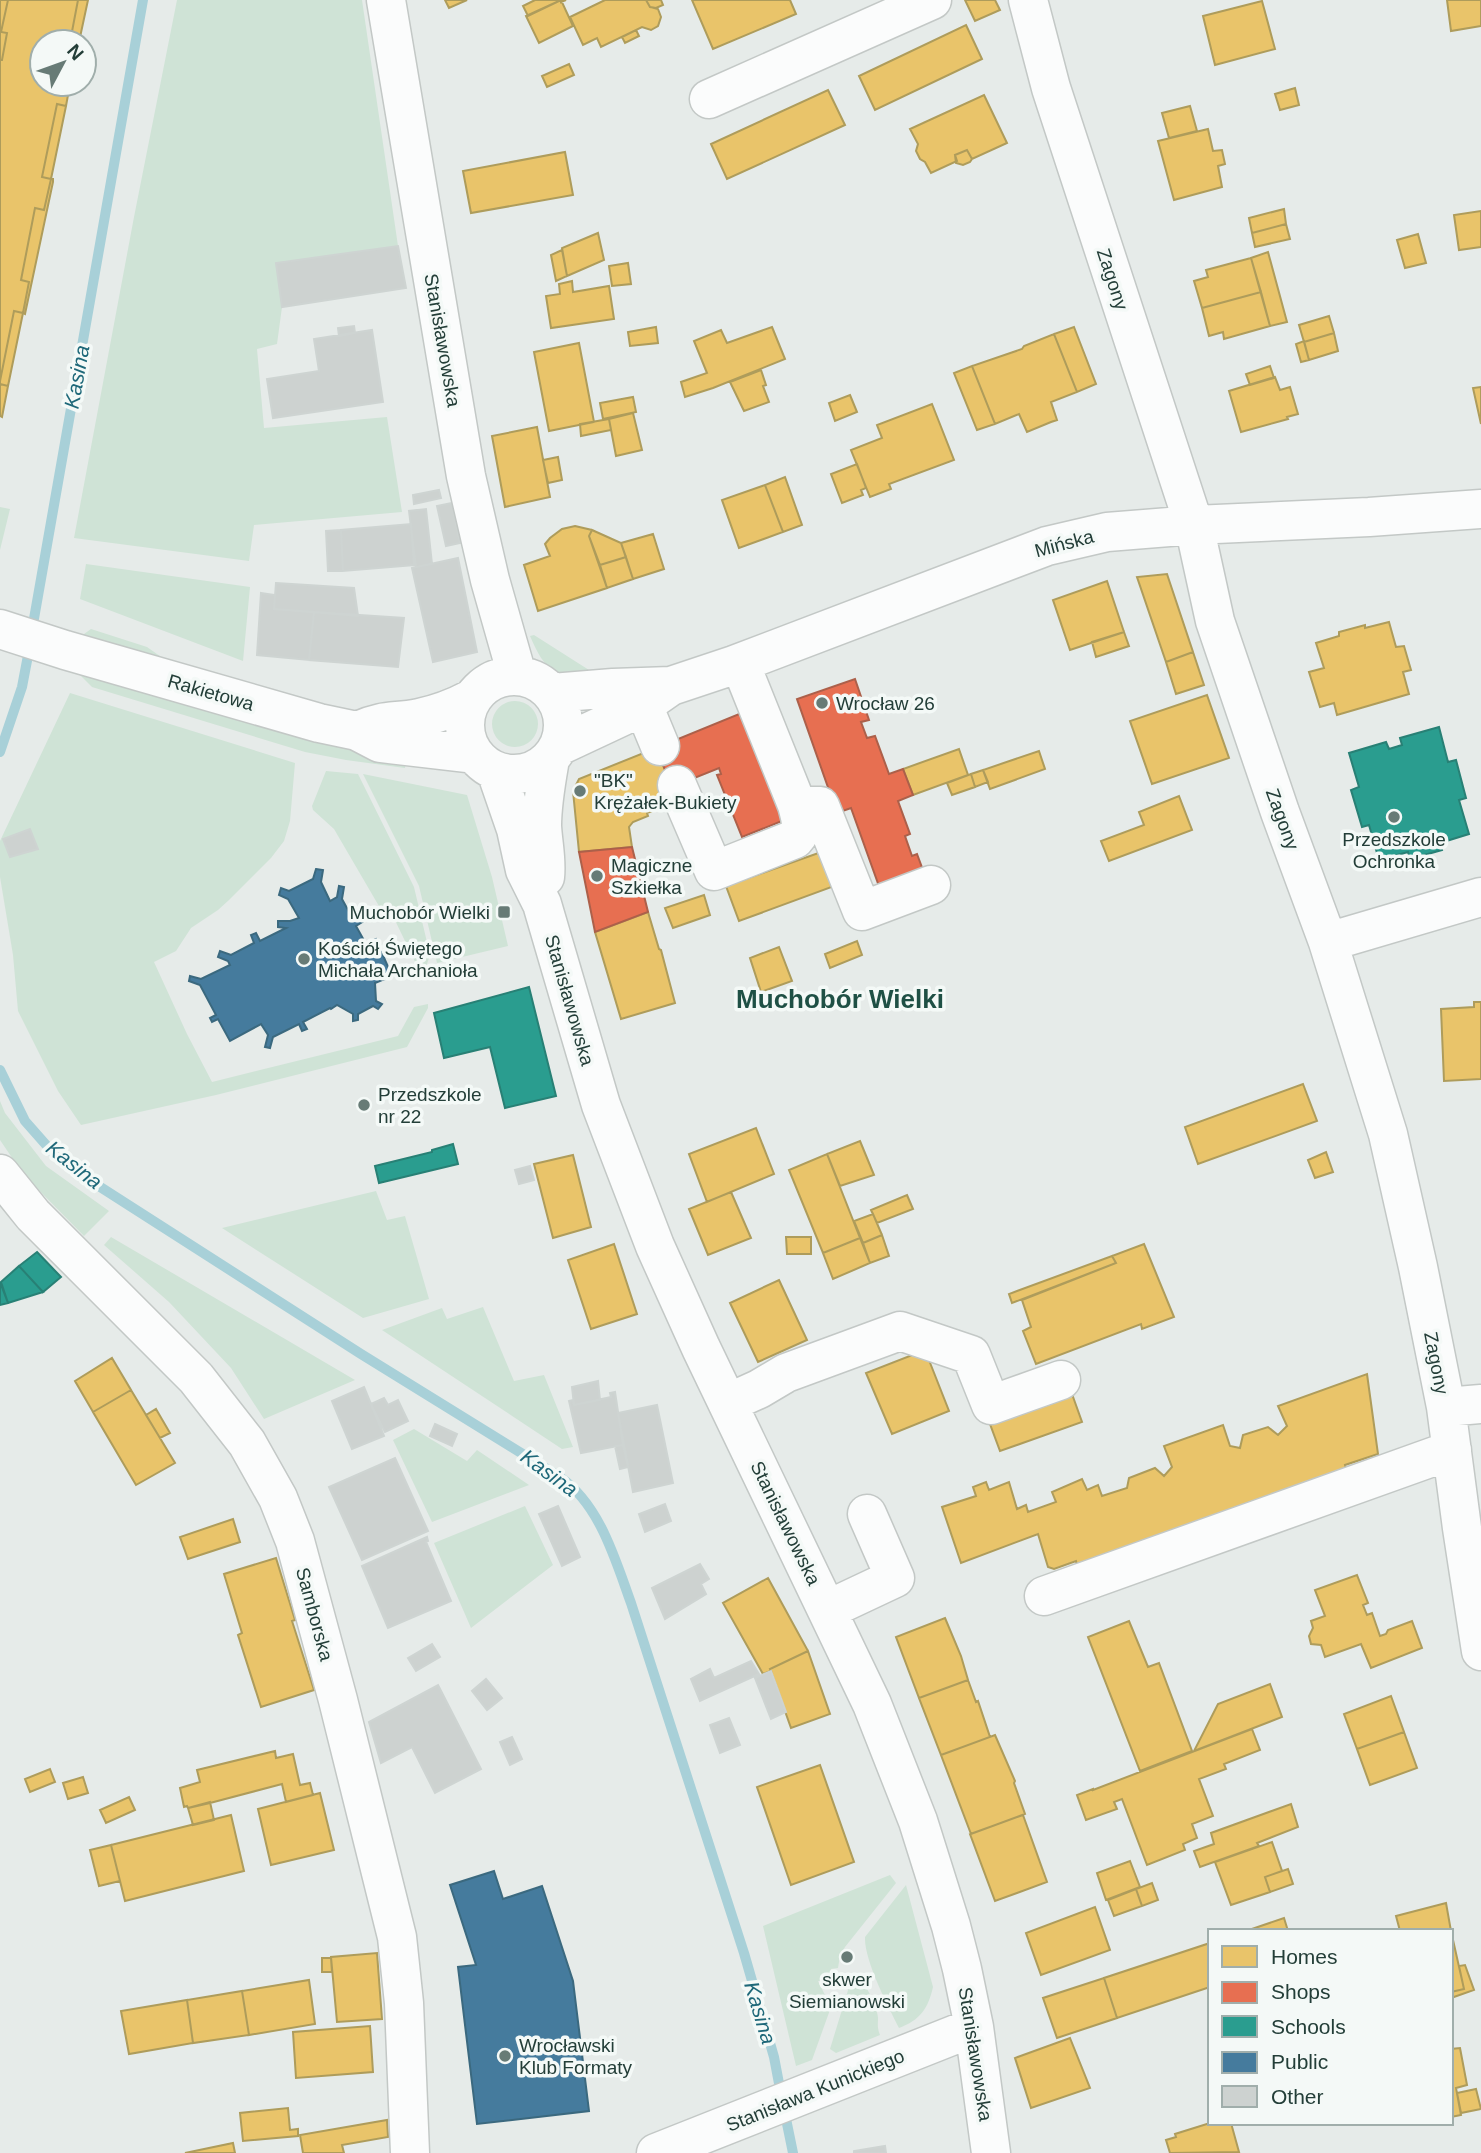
<svg xmlns="http://www.w3.org/2000/svg" width="1481" height="2153" font-family="Helvetica,sans-serif">
<style>
.green{fill:#cfe3d6}
.homes{fill:#e9c46a;stroke:#ae9c5b;stroke-width:2}
.shops{fill:#e76f51;stroke:#ac604a;stroke-width:2}
.schools{fill:#2a9d8f;stroke:#288075;stroke-width:2}
.public{fill:#457b9d;stroke:#3b697f;stroke-width:2}
.lines{fill:none;stroke-linecap:round;stroke-linejoin:round}
.stream{stroke:#a8d0d8;stroke-width:10}
.building{fill:#cdd2d0;stroke:#ced4d2;stroke-width:2}
.minor-casing{stroke:#c3c8c6;stroke-width:41}
.minor{stroke:#fbfcfc;stroke-width:38}
.poi-dot{fill:#677b76;stroke:#f4f9f7;stroke-width:2.5}
.labels{text-anchor:middle;stroke-width:7;stroke-linejoin:round;paint-order:stroke}
.street-label{font-size:19px;fill:#233e38;stroke:#f4f9f7}
.poi-label{font-size:19px;fill:#233e38;stroke:#f4f9f7;text-anchor:start}
.water-label{font-size:21px;font-style:italic;fill:#1e6879;stroke:#f4f9f7}
.district-label{font-size:26px;font-weight:bold;fill:#1f5045;stroke:#f4f9f7}
</style>
<rect width="100%" height="100%" fill="#e6ebe9"/>
<path class="green" d="M177 0H362L398 246 276 263 282 307 277 344 257 349 264 428 387 417 402 512 254 525 249 561 74 538 134 217Z
M0 507 10 509 0 550Z
M86 564 250 587 243 661 80 599Z
M91 629 147 647 174 666 77 639Z
M534 635 589 670 592 679C553 674 546 673 530 636Z
M71 666 406 758 405 768 346 760 305 752 92 687Z
M70 693 295 763 290 821 284 841 271 858 229 900 218 910 191 928 176 951 154 962 187 1034 212 1082 398 1036 414 1007 428 1004V1008L407 1047 216 1095 81 1125 58 1091 18 1011 13 955 0 877V841Z
M492 724a23 23 0 1 1 46 0a23 23 0 1 1-46 0Z
M326 771 358 774 414 887 430 955 425 970 420 972 390 910 383 913 334 829 313 810 312 806Z
M363 774 467 795 492 877 508 946 437 963 419 886Z
M0 1101 5 1113 46 1166 109 1211 84 1236 23 1174 0 1140Z
M376 1191 387 1220 405 1216 429 1299 363 1318 222 1228Z
M111 1237 355 1380 264 1419 231 1368 169 1302 104 1245Z
M483 1307 514 1381 544 1375 573 1447 562 1449 382 1330 442 1308 447 1319Z
M414 1429 467 1461 477 1450 529 1485 432 1522 393 1440Z
M525 1506 553 1565 471 1628 434 1543Z
M890 1875 896 1883 845 1947 840 1956 838 1968 831 1969 828 1980 818 1981 831 2007 812 2060 796 2066 763 1926Z
M906 1885 933 1987C928 2009 920 2020 899 2028 888 2006 864 1960 865 1937Z
M859 1979C866 1983 878 2009 878 2018 878 2025 877 2027 880 2035L836 2053 830 2049 849 1987 851 1982Z"/>
<path class="homes" d="M0 0H8L1 32 7 33 2 60H0Z
M8 0H78L70 42H42V84H70L66 106 57 104 42 177 51 179 44 210 35 208 21 280 29 282 23 313 14 311 0 381V60H2L7 33 1 32Z
M78 0H88L79 42H70Z
M445 0H467L449 8Z
M535 0H566L561 2V0L528 16 523 6Z
M561 0 573 26 539 43 526 16Z
M605 0H646L650 7 658 9 661 17 658 26 651 30 642 27 601 47 597 38 583 45 570 17Z
M646 0H661L663 5 656 8 650 7Z
M692 0H790L796 14 713 49Z
M965 0H995L1000 10 975 21Z
M1447 0H1481V26L1451 31Z
M1262 1 1275 49 1215 65 1203 16Z
M966 25 982 59 875 110 859 76Z
M636 30 639 36 625 43 622 37Z
M569 64 574 75 547 87 542 76Z
M1295 88 1299 105 1280 110 1275 94Z
M828 90 845 125 727 179 711 144Z
M984 95 1007 143 972 159 967 150 955 155 957 161 931 173 925 162 920 159 916 151 918 144 910 129Z
M57 104 66 106 51 179 42 177Z
M1190 106 1197 131 1169 138 1162 113Z
M1208 129 1213 151 1222 150 1225 164 1218 166 1222 187 1174 200 1158 141Z
M967 150 972 159 970 162 963 165 956 163 955 155Z
M565 152 573 195 471 213 463 171Z
M51 179H53V182L25 314 23 313 29 282 21 280 35 208 44 210Z
M1284 209 1286 224 1252 233 1249 218Z
M1481 211V247L1459 250 1454 215Z
M1286 224 1290 239 1255 247 1252 233Z
M598 233 604 260 567 276 562 248Z
M1418 234 1426 263 1405 268 1397 240Z
M562 250 567 276 556 281 551 255Z
M1268 252 1287 322 1270 326 1251 258Z
M1251 258 1261 292 1202 308 1194 281 1208 277 1206 270Z
M628 263 631 284 612 286 609 266Z
M572 281 573 292 609 286 614 319 551 328 546 296 560 294 559 284Z
M1261 292 1270 326 1224 339 1223 332 1209 336 1202 308Z
M14 311 23 313 8 386 0 384V381Z
M1329 316 1334 333 1304 342 1299 325Z
M656 327 658 343 630 346 628 332Z
M772 327 785 359 713 388 685 397 681 382 707 373 694 341 721 330 727 343Z
M1074 327 1096 384 1077 392 1054 334Z
M1334 333 1338 351 1309 360 1304 342Z
M1054 334 1077 392 1051 402 1057 420 1051 422 1027 432 1019 414 995 424 972 366 1022 349 1024 346Z
M1304 341 1309 360 1301 362 1296 344Z
M579 343 594 422 549 431 534 352Z
M972 366 995 424 977 430 954 373Z
M1270 366 1274 378 1250 385 1246 374Z
M761 370 766 385 763 386 769 402 744 411 730 382Z
M1275 377 1280 390 1290 387 1298 414 1287 417 1288 419 1241 432 1229 391Z
M0 384 8 386 2 417 0 416Z
M1481 387V424L1473 388Z
M850 395 857 412 835 421 829 403Z
M633 397 636 412 603 419 600 403Z
M932 404 954 460 889 484 891 489 870 497 851 450 882 438 877 425Z
M633 413 642 450 616 456 609 419Z
M609 419 611 430 581 436 580 424Z
M537 427 550 497 505 507 492 436Z
M558 457 562 480 548 483 543 460Z
M857 464 866 488 861 490 863 495 842 503 831 474Z
M785 477 802 525 783 532 765 485Z
M765 485 783 532 739 548 722 500Z
M575 526 592 530 589 536 607 588 538 611 524 565 550 556 545 544 550 538 562 529Z
M592 530 621 543 626 557 600 565 589 536Z
M653 534 664 569 633 579 621 543Z
M626 557 633 579 607 588 600 565Z
M1167 574 1193 652 1166 662 1137 577Z
M1107 581 1124 632 1070 650 1053 600Z
M1389 622 1396 647 1404 646 1411 670 1403 672 1409 694 1337 715 1334 703 1320 707 1309 672 1324 668 1316 643 1339 636V632L1365 625V628Z
M1124 632 1129 646 1096 657 1092 642Z
M1193 652 1204 685 1176 694 1166 662Z
M1207 695 1229 758 1152 784 1130 721Z
M656 748 678 801 647 813 648 816 633 822 629 827 632 847 579 852 573 791 579 779Z
M959 749 968 775 913 795 903 769Z
M1039 751 1045 769 990 789 983 770Z
M983 770 988 782 975 787 971 774Z
M971 774 975 787 952 795 947 783Z
M1179 796 1192 830 1109 861 1101 841 1144 825 1139 812Z
M824 851 837 885 739 921 726 886Z
M704 895 710 915 673 928 665 908Z
M648 912 659 949 661 950 675 1003 621 1019 595 932Z
M857 941 862 955 830 968 825 954Z
M779 947 792 981 761 992 750 958Z
M1474 1002H1481V1079L1444 1081 1441 1009 1474 1007Z
M1303 1084 1317 1121 1198 1164 1185 1127Z
M756 1128 774 1174 707 1202 689 1154Z
M860 1141 874 1175 840 1186 827 1154Z
M1326 1152 1333 1172 1315 1178 1308 1160Z
M827 1154 860 1238 823 1253 789 1170Z
M573 1155 591 1227 553 1238 534 1164Z
M731 1192 751 1238 708 1255 689 1209Z
M907 1195 913 1209 877 1223 871 1210Z
M873 1214 882 1235 863 1243 854 1221Z
M882 1235 889 1256 870 1263 863 1243Z
M786 1237H811V1254H787Z
M860 1238 870 1263 833 1279 823 1253Z
M614 1244 637 1314 591 1329 568 1260Z
M1144 1244 1174 1317 1142 1329 1141 1324 1036 1364 1023 1331 1031 1327 1022 1300 1116 1263 1112 1256Z
M1112 1256 1116 1263 1012 1303 1009 1294Z
M779 1280 807 1340 758 1362 730 1303Z
M925 1350 949 1411 892 1434 866 1373Z
M112 1358 131 1390 93 1412 75 1381Z
M1367 1374 1378 1454 1345 1465 1348 1477 1079 1572 1076 1561 1054 1569 1048 1567 1038 1534 961 1563 942 1507 976 1496 973 1487 986 1482 989 1490 1009 1482 1017 1509 1026 1505 1028 1512 1056 1502 1052 1492 1082 1479 1087 1490 1098 1485 1102 1496 1127 1488 1129 1478 1155 1468 1164 1476 1172 1467 1164 1446 1223 1425 1230 1446 1240 1448 1243 1435 1268 1427 1278 1435 1287 1426 1278 1406Z
M131 1390 175 1463 136 1485 93 1412Z
M1072 1394 1082 1422 1000 1451 990 1424Z
M156 1409 170 1433 160 1438 146 1415Z
M233 1519 240 1542 188 1559 180 1537Z
M276 1558 295 1620 292 1621 314 1690 261 1707 238 1635 242 1633 224 1574Z
M1357 1575 1368 1603 1363 1605 1367 1615 1372 1613 1380 1636 1386 1634 1388 1630 1412 1621 1422 1648 1371 1668 1361 1644 1325 1657 1321 1645 1311 1644 1309 1636 1313 1628 1311 1621 1325 1616 1315 1590Z
M768 1578 808 1651 770 1669 771 1671 763 1674 723 1603Z
M945 1618 961 1656 968 1680 919 1698 896 1637Z
M1129 1621 1148 1667 1159 1663 1192 1751 1140 1771 1088 1637Z
M808 1651 830 1714 791 1728 770 1669Z
M968 1680 976 1702 978 1701 990 1737 941 1755 919 1698Z
M1270 1684 1282 1717 1194 1751 1218 1704Z
M1391 1696 1404 1732 1357 1749 1344 1714Z
M1252 1729 1260 1750 1224 1764 1226 1769 1199 1779 1213 1816 1192 1824 1197 1838 1183 1844 1185 1850 1147 1865 1122 1799 1114 1802 1117 1809 1086 1820 1077 1795 1093 1789V1790Z
M1404 1732 1417 1768 1370 1785 1357 1749Z
M995 1735 1015 1781 1014 1783 1025 1814 971 1834 941 1755Z
M275 1751 276 1758 293 1754 300 1785 310 1783 313 1795 286 1802 282 1784 210 1803 188 1808 187 1806 184 1807 180 1788 200 1782 197 1770Z
M820 1765 854 1862 791 1885 757 1787Z
M50 1769 55 1782 30 1792 25 1779Z
M83 1777 88 1793 68 1799 63 1783Z
M320 1793 334 1850 271 1865 258 1809Z
M129 1797 135 1810 106 1823 100 1810Z
M210 1802 214 1820 193 1825 188 1808Z
M1291 1804 1298 1827 1257 1843 1259 1846 1200 1867 1194 1851 1214 1844 1211 1833Z
M231 1815 244 1871 125 1901 111 1845Z
M1023 1815 1047 1882 995 1901 970 1834Z
M1272 1842 1282 1871 1265 1877 1270 1892 1231 1905 1215 1862Z
M111 1845 120 1881 99 1886 90 1850Z
M1130 1861 1140 1887 1106 1900 1097 1873Z
M1288 1869 1293 1884 1270 1892 1265 1877Z
M1152 1883 1158 1900 1142 1906 1136 1889Z
M1136 1889 1142 1906 1114 1916 1108 1900Z
M1446 1903 1451 1931H1400L1396 1916Z
M1095 1907 1110 1950 1041 1975 1026 1933Z
M1284 1918 1288 1931H1246Z
M1451 1931 1464 1989 1451 1992Z
M1210 1943V1987L1117 2018 1104 1978Z
M377 1953 382 2019 337 2022 331 1957Z
M322 1958H331L332 1972H322Z
M1465 1965 1474 1990 1451 1998V1992L1464 1989 1459 1966Z
M1104 1978 1117 2018 1057 2038 1043 1998Z
M309 1980 315 2024 249 2035 242 1991Z
M242 1991 249 2035 193 2043 187 2000Z
M187 2000 193 2043 129 2054 121 2011Z
M370 2026 373 2072 296 2078 293 2032Z
M1070 2038 1090 2088 1031 2108 1015 2058Z
M1460 2048 1467 2085 1456 2088 1461 2115 1451 2117V2049Z
M1476 2089 1481 2109 1461 2113 1457 2093Z
M288 2108 290 2130 298 2129V2136L243 2141 240 2113Z
M387 2120 388 2137 342 2145 344 2153H303L300 2135Z
M1210 2123H1231L1239 2152 1170 2153 1166 2140 1176 2137 1175 2134Z
M233 2143 235 2153H185Z"/>
<path class="shops" d="M855 679 869 720 861 722 867 738 875 736 889 774 903 769 913 795 898 801 910 834 905 836 912 856 917 854 924 873 880 889 851 808 837 813 797 699Z
M744 712 787 819 742 837 717 775 721 774 719 768 672 787 656 748Z
M632 847 648 912 595 932 579 852Z"/>
<path class="schools" d="M1439 727 1448 762 1456 760 1466 798 1459 800 1469 834 1440 843 1442 850 1410 859 1408 852 1379 860 1369 825 1362 827 1351 790 1359 787 1349 753 1386 742 1389 749 1402 745 1400 738Z
M529 987 556 1096 505 1108 490 1047 444 1058 434 1013Z
M453 1144 458 1164 379 1183 375 1166 432 1152V1150Z
M37 1252 61 1277 43 1292 19 1266Z
M19 1266 43 1292 8 1303 1 1282Z
M0 1282 8 1303 0 1305Z"/>
<path class="public" d="M316 869 323 870 321 882 330 901 337 897 339 886 344 887 342 899 354 921 361 917 364 921 356 926 366 944 376 939 392 976 375 983 376 1001 382 1004 378 1009 373 1006 358 1014V1020L353 1021V1014L337 1005 331 1009 330 1008 303 1022 307 1029 302 1031 299 1024 273 1037 270 1048 265 1047 268 1035 261 1024 230 1041 218 1019 212 1022 210 1018 216 1015 200 985 189 981 190 976 201 979 230 965 228 961 218 957 220 951 231 955 254 943 251 935 256 933 260 941 286 928 278 927V921H290L299 918 288 899 279 895 281 888 289 891 313 879Z
M494 1871 503 1899 542 1886 573 1981 589 2111 477 2124 458 1967 476 1965 450 1885Z"/>
<g class="lines">
<path class="stream" d="M32 630 143 0
M0 752 22 687 30 645
M0 1070 25 1121 55 1155 80 1174 361 1354 560 1477C600 1505 615 1559 631 1603L744 1953 774 2057 781 2094
M784 2109 793 2153"/>
</g>
<path class="building" d="M398 246 406 288 282 307 276 263Z
M354 326 355 333 339 336 338 328Z
M372 330 383 402 273 418 267 379 319 371 314 339Z
M439 490 441 498 414 504 413 495Z
M452 503 460 543 446 546 437 506Z
M426 509 432 564 416 567 409 511Z
M411 524 414 565 343 571 341 530Z
M341 530 343 571H328L326 531Z
M458 558 477 652 433 662 412 568Z
M276 583 354 588 358 616 274 609Z
M261 593 275 595 274 609 314 612 309 660 257 655Z
M314 612 404 618 398 667 309 660Z
M30 829 38 849 10 857 3 839Z
M530 1166 534 1180 519 1184 515 1170Z
M598 1381 600 1400 574 1405 572 1387Z
M364 1387 384 1436 352 1449 332 1401Z
M615 1392 623 1445 581 1453 569 1401 573 1400 574 1405 611 1397 610 1393Z
M384 1398 388 1405 398 1400 408 1421 385 1432 371 1404Z
M657 1405 673 1483 633 1492 618 1413Z
M435 1424 457 1434 452 1446 430 1436Z
M623 1445 628 1467 620 1469 615 1446Z
M395 1458 428 1531 362 1560 329 1487Z
M665 1504 671 1521 645 1532 639 1514Z
M558 1506 580 1557 562 1566 539 1514Z
M427 1537 428 1541 426 1542 451 1601 388 1628 362 1566Z
M700 1564 709 1579 701 1584 706 1594 665 1619 652 1588Z
M432 1644 440 1657 416 1671 408 1658Z
M751 1661 759 1674 700 1701 691 1679 710 1669 714 1678Z
M771 1671 786 1712 771 1719 755 1678Z
M486 1679 502 1698 487 1710 472 1691Z
M438 1685 481 1769 435 1793 412 1747 381 1763 369 1722Z
M729 1718 740 1745 720 1753 710 1725Z
M512 1737 522 1759 510 1765 500 1742Z
M885 2146 886 2153H854V2151Z"/>
<g class="lines">
<defs>
<path id="minor" d="M386 0 466 476 490 580 517 675
M1028 0 1051 88 1194 525 1215 621 1280 812 1328 942 1388 1134 1418 1267 1446 1407 1462 1528 1481 1651
M709 99 932 0
M0 629 65 650 319 723 357 731 380 743 474 754
M740 663 797 805 820 806 862 911 931 885
M465 725a49 49 0 1 1 98 0a49 49 0 1 1-98 0Z
M552 693 613 688 671 686
M643 705 660 746
M360 730C384 719 395 723 419 718 438 714 454 708 471 699
M559 746 638 709 671 686 734 665 1047 546 1107 532 1194 525 1369 517 1481 509
M496 771 516 829 525 870 542 904 601 1105 655 1246 701 1348 872 1704 918 1821 951 1926 962 1969 974 2027 991 2153
M677 785 714 871 795 839C805 829 800 817 797 805
M545 877C547 860 543 844 542 826 542 803 546 782 550 759
M1328 942 1481 897
M0 1174 33 1215 196 1378 247 1443 278 1498 295 1541 338 1700 397 1937 404 2003 410 2153
M728 1403 759 1389 786 1373 900 1331 971 1355 991 1405 1061 1380
M1446 1407 1481 1404
M1044 1596 1452 1450
M827 1610 895 1578 867 1514
M656 2153 974 2027"/>
</defs>
<use href="#minor" class="minor-casing"/>
<use href="#minor" class="minor"/>
</g>
<g class="poi-dot">
<circle cx="822" cy="703" r="7"/>
<circle cx="580" cy="791" r="7"/>
<circle cx="1394" cy="817" r="7"/>
<circle cx="597" cy="876" r="7"/>
<rect x="497" y="905" width="14" height="14" rx="3.5"/>
<circle cx="304" cy="959" r="7"/>
<circle cx="364" cy="1105" r="7"/>
<circle cx="847" cy="1957" r="7"/>
<circle cx="505" cy="2056" r="7"/>
</g>
<g class="labels">
<g class="street-label">
<text transform="translate(1113 279) rotate(72)" y="7">Zagony</text>
<text transform="translate(443 340) rotate(80)" y="7">Stanisławowska</text>
<text transform="translate(1064 543) rotate(-15)" y="7">Mińska</text>
<text transform="translate(211 692) rotate(16)" y="7">Rakietowa</text>
<text transform="translate(1283 819) rotate(70)" y="7">Zagony</text>
<text transform="translate(570 1000) rotate(74)" y="7">Stanisławowska</text>
<text transform="translate(1437 1363) rotate(79)" y="7">Zagony</text>
<text transform="translate(786 1523) rotate(64)" y="7">Stanisławowska</text>
<text transform="translate(315 1614) rotate(75)" y="7">Samborska</text>
<text transform="translate(976 2054) rotate(81)" y="7">Stanisławowska</text>
<text transform="translate(815 2090) rotate(-22)" y="7">Stanisława Kunickiego</text>
</g>
<g class="poi-label">
<text x="836" y="710">Wrocław 26</text>
<text x="594" y="787">"BK"<tspan x="594" dy="22">Krężałek-Bukiety</tspan></text>
<text x="1394" y="846" text-anchor="middle">Przedszkole<tspan x="1394" dy="22">Ochronka</tspan></text>
<text x="611" y="872">Magiczne<tspan x="611" dy="22">Szkiełka</tspan></text>
<text x="490" y="919" text-anchor="end">Muchobór Wielki</text>
<text x="318" y="955">Kościół Świętego<tspan x="318" dy="22">Michała Archanioła</tspan></text>
<text x="378" y="1101">Przedszkole<tspan x="378" dy="22">nr 22</tspan></text>
<text x="847" y="1986" text-anchor="middle">skwer<tspan x="847" dy="22">Siemianowski</tspan></text>
<text x="519" y="2052">Wrocławski<tspan x="519" dy="22">Klub Formaty</tspan></text>
</g>
<g class="water-label">
<text transform="translate(77 377) rotate(-80)" y="7">Kasina</text>
<text transform="translate(74 1165) rotate(38)" y="7">Kasina</text>
<text transform="translate(549 1473) rotate(36)" y="7">Kasina</text>
<text transform="translate(760 2013) rotate(73)" y="7">Kasina</text>
</g>
<g class="district-label">
<text x="840" y="1008">Muchobór Wielki</text>
</g>
</g>
<rect x="1208" y="1929" width="245" height="196" fill="#f4f9f7" stroke="#a0aeab" stroke-width="2"/>
<rect x="1222" y="1946" width="35" height="21" fill="#e9c46a" stroke="#a0aeab" stroke-width="2"/>
<text x="1271" y="1964" font-size="21" fill="#233e38">Homes</text>
<rect x="1222" y="1982" width="35" height="21" fill="#e76f51" stroke="#a0aeab" stroke-width="2"/>
<text x="1271" y="1999" font-size="21" fill="#233e38">Shops</text>
<rect x="1222" y="2016" width="35" height="21" fill="#2a9d8f" stroke="#a0aeab" stroke-width="2"/>
<text x="1271" y="2034" font-size="21" fill="#233e38">Schools</text>
<rect x="1222" y="2052" width="35" height="21" fill="#457b9d" stroke="#a0aeab" stroke-width="2"/>
<text x="1271" y="2069" font-size="21" fill="#233e38">Public</text>
<rect x="1222" y="2086" width="35" height="21" fill="#cdd2d0" stroke="#a0aeab" stroke-width="2"/>
<text x="1271" y="2104" font-size="21" fill="#233e38">Other</text>
<g transform="translate(63 63) rotate(49)"><circle r="33" fill="#f4f9f7" stroke="#a0aeab" stroke-width="2"/>
<path d="M0-5L12 26L0 18L-12 26Z" fill="#677b76"/>
<text y="-10" font-size="19" font-weight="bold" text-anchor="middle" fill="#233e38">N</text>
</g>
</svg>
